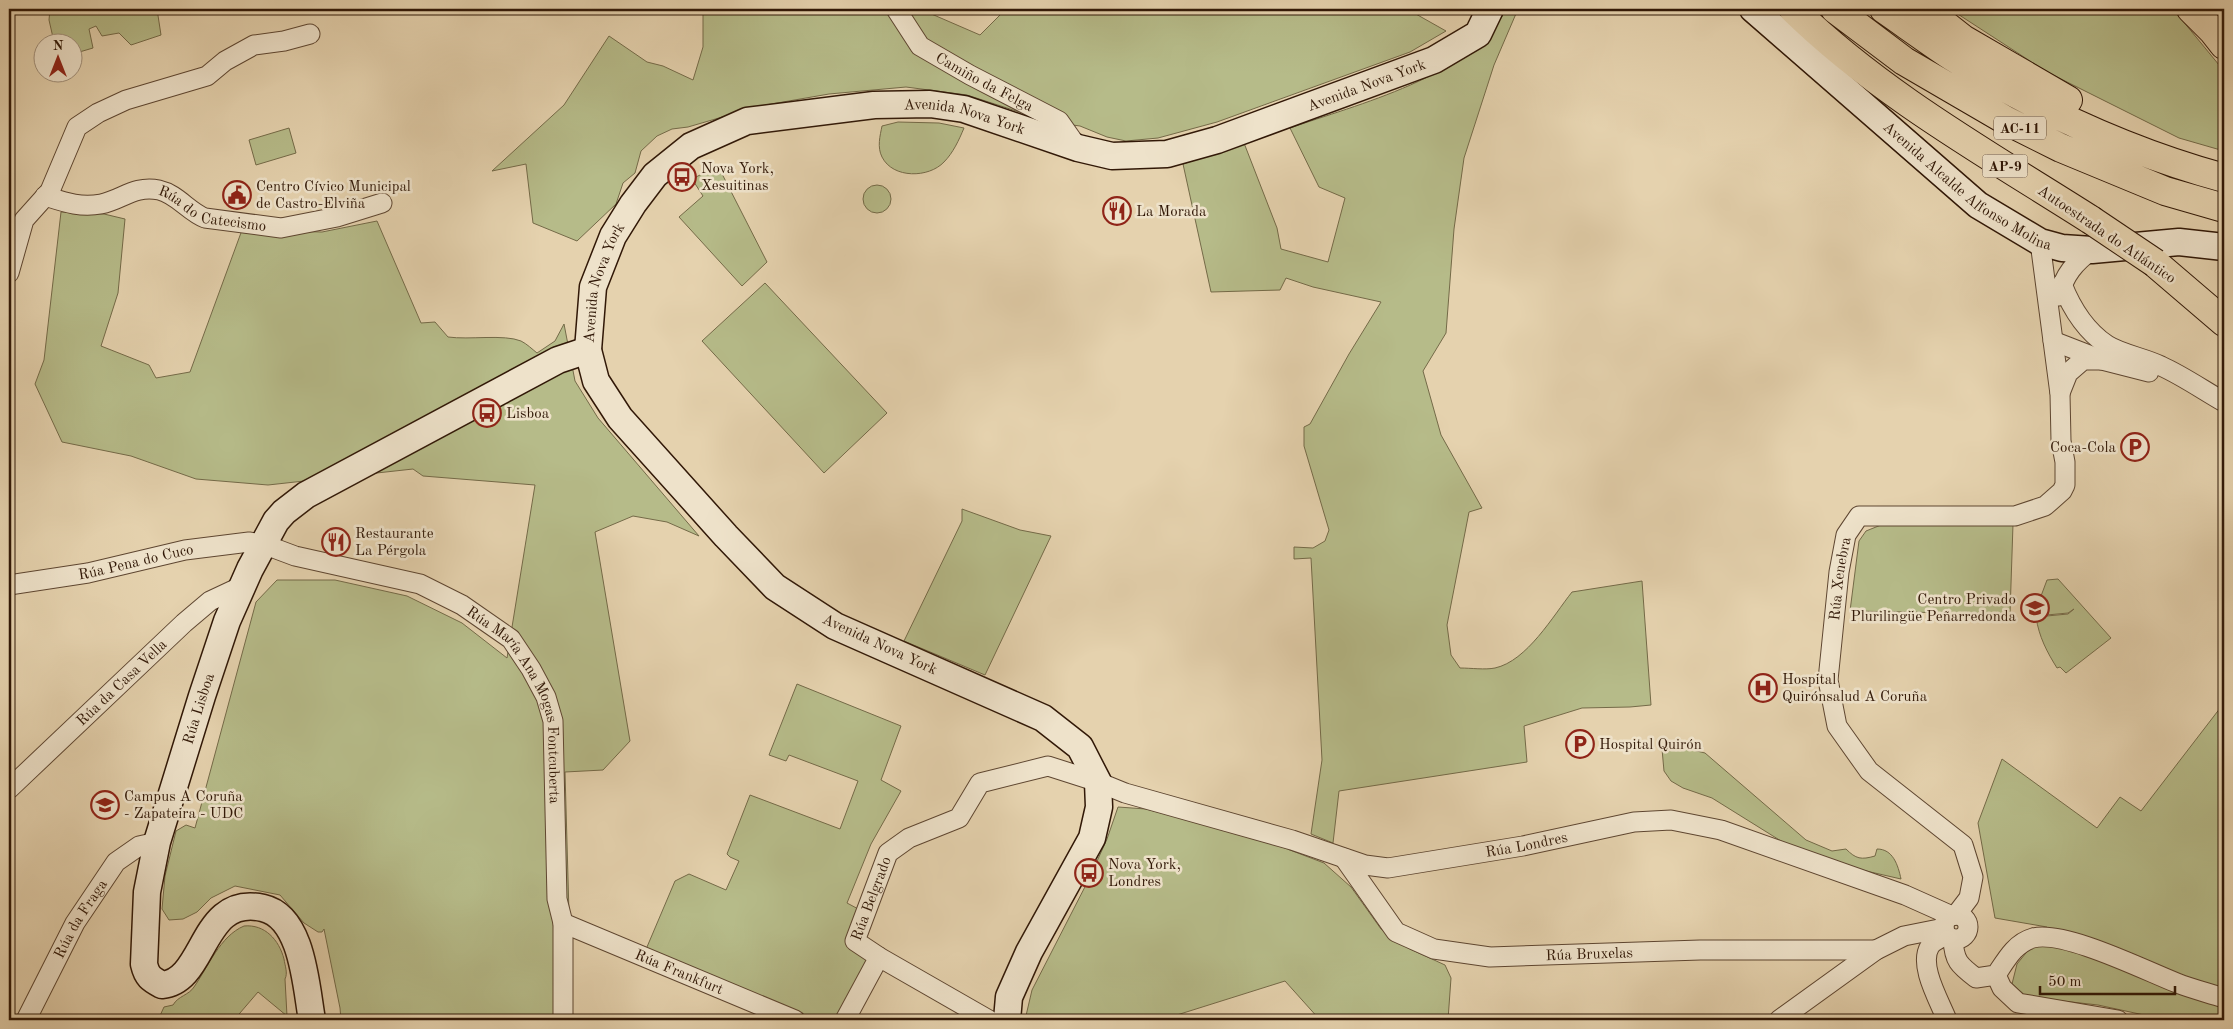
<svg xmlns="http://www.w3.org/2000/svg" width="2233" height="1029" font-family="'Old Standard TT',serif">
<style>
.green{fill:#b6bb89;stroke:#746a48}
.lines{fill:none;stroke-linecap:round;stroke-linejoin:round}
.street-casing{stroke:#5e4631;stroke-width:21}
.secondary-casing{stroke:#311807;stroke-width:29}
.highway-casing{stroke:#311807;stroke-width:30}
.street{stroke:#eee2ca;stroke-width:19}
.secondary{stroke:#eee2ca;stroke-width:26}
.highway{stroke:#e5d2ae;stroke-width:28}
.highway-bridge-casing{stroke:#311807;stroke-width:30;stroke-linecap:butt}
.highway-bridge{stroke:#e5d2ae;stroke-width:28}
.labels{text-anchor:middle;stroke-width:5;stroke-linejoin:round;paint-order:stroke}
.shield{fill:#eee2ca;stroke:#6a5542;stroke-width:1}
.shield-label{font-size:14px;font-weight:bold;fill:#311807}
.street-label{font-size:15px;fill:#311807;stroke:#eee2ca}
.poi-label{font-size:15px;fill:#311807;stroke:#eee2ca;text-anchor:start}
</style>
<rect width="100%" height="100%" fill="#e5d2ae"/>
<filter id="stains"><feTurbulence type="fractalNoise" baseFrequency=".004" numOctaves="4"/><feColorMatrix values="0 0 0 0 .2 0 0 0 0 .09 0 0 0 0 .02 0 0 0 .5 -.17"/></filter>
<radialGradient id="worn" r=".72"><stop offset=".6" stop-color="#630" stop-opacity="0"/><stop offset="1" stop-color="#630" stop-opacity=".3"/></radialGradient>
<path class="green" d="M50 9H157L161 35 131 45 119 33 102 36 96 26 89 29 93 48 76 53 73 40 54 42 49 20Z
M703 9H920L980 35 1006 9H1407L1446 31 1410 52 1217 122 1158 138 1126 141 1107 137 1080 126 1050 122 967 95 906 87 829 94 760 106 688 127 672 129 657 136 641 151 635 173 623 183 616 204 577 241 533 223 526 164 492 171 564 105 609 36 647 62 663 66 693 80 703 47Z
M1506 9H1518L1494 65 1464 158 1454 229 1446 333 1423 371 1441 435 1482 508 1469 512 1447 625 1451 655 1460 668C1471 668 1485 670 1495 668 1527 661 1553 616 1572 592L1642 581 1651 705 1630 707 1582 708 1524 726 1527 762 1339 791 1333 843 1311 834 1322 760 1311 558 1294 559V547L1313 548 1325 541 1329 530 1304 446V427L1310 424 1349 354 1381 302 1313 287 1286 278 1280 290 1211 292 1183 164 1244 143 1277 228 1281 249 1328 262 1345 198 1319 187 1290 128C1355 105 1474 76 1506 9Z
M1950 9H2173L2224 71V151L2179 138 2047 72Z
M898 122 939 123 964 128C959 140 953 153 944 162 929 178 893 179 882 157 877 147 880 136 882 126Z
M289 128 296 153 256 165 249 140Z
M718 166 767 262 742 286 679 217 703 196 692 179Z
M863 199a14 14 0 1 1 28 0a14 14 0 1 1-28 0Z
M61 212 104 214 125 219 118 293 101 346 149 365 156 378 190 372 242 230 322 232 377 221 421 323 435 322 448 337C469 340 504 334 521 341 527 344 532 349 537 353L555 341 564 324 575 381 598 418 699 536 667 522 633 516 595 532 630 741 603 770 565 772 572 1020H341L340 1008 324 929 322 932H318L304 923 280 895 235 886 211 898 197 912 183 919 169 920 162 909 165 876 176 831 186 825 195 828 256 602 277 580H335L407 596 462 623 507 658 535 485 423 476 413 469 268 485 196 479 131 456 62 442 35 384 44 360Z
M765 283 887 413 824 473 702 341Z
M962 509 1020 530 1051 536 985 675 904 641 962 521Z
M2013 524 2010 614 1850 611 1859 541 1866 531 1881 525Z
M2058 579 2111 638 2066 673 2060 667 2057 668C2047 652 2039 637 2036 617L2068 614 2074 609 2068 613 2036 616 2038 604 2047 580Z
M797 684 901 726 881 780 901 791 871 844 847 903 862 911 869 957 841 1020H806L644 954 675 881 689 874 726 890 739 861 730 857 727 854 750 795 840 829 858 781 789 755 786 761 769 755Z
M2224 703V1020H2167L2098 1005 2027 997 2012 984 2017 964 2047 927 1995 918 1978 823 2002 759 2097 828 2120 797 2141 811Z
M1669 744 1705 753 1806 840 1832 851 1846 849C1856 859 1861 860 1875 856L1877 849C1893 849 1898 865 1901 879L1853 868 1789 846 1712 798 1683 788 1671 781 1664 771 1662 749Z
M1118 807 1146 809 1256 837 1324 863 1351 887 1381 929 1410 949 1445 965 1451 978 1448 1020H1320L1285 981 1161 1020H1025L1032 990 1089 879 1107 839Z
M244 926C265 924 279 940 284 959 285 966 288 973 285 979L287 1016 258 992 234 1020H158L164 1007 173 1005C178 996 189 995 194 987 208 967 220 936 244 926Z"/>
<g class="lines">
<defs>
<g id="street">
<path id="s1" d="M896 9 920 46 970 75 1059 121 1078 148"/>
<path id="s2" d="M45 196C64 202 80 208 101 204 122 200 134 185 159 190 177 194 189 212 205 218L281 228 337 217 382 203"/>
<path d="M9 273 24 220 50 191 77 127 98 113 126 100 207 76 225 61 254 45 284 41 310 34"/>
<path d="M2062 284C2071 307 2086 331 2107 345 2121 354 2145 358 2161 366 2183 376 2203 390 2224 402"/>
<path d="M2059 296C2064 275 2075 262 2092 250"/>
<path d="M2053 341 2102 360 2149 372"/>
<path d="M2060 393 2068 373 2083 360H2101"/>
<path id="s3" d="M9 585 88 573 185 550 249 542 263 544 295 556 420 584 462 605 511 639 531 669 546 697 553 721 557 899 563 923V1020"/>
<path id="s4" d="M9 789 184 623 210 601 242 586"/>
<path id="s5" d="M1344 858 1396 932 1434 949 1490 957 1700 950H1876"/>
<circle cx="1956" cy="927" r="12"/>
<path id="s6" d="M1956 915 1969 898 1973 877 1963 845 1869 771 1837 726 1828 680 1839 572 1846 535 1859 516H2015L2045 506 2062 491 2065 485V462L2061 441 2060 394 2040 242"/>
<path id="s7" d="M563 923 795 1020"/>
<path d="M1946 935C1941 938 1933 941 1930 946 1918 965 1939 1000 1947 1020"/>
<path d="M1953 939C1954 961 1959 965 1976 978L1996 975C2006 960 2015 943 2033 938 2064 930 2144 970 2177 983 2192 989 2209 993 2224 998"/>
<path d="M1996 975 2002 988 2018 1003 2118 1020"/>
<path id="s8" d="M26 1020 75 923 116 862 139 846 157 842"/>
<path d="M845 1020 879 957"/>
<path id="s9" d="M989 1020 879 957 855 941 888 853 909 838 959 818 980 783 1048 766 1098 782 1125 793 1292 840 1365 865 1388 868 1523 846 1634 822 1671 820 1721 830 1905 895 1952 916"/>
<path d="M1779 1020 1876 950 1904 936 1944 928"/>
</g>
<g id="secondary">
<path id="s10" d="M1753 9 1978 205 2040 242 2062 248 2092 250 2179 242 2224 247"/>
<path id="s11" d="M312 1020C306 987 303 917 263 908 200 894 207 981 162 985 151 979 147 977 144 964L147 892 157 842 202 696 227 621 250 569 276 521 284 512 306 495 558 360 588 350"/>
<path id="s12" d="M1007 1020 1009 997 1029 952 1092 838 1099 807 1098 782 1080 747 1043 718 835 626 775 587 726 536 620 418 596 381 588 350 593 287 613 236 633 204 655 175 691 146 747 121 874 105 930 104 964 109 1078 148 1112 156 1167 154 1217 140 1434 60 1478 34 1490 9"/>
</g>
<path id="highway" d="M1793 9C1880 94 1989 155 2091 220
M1835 9 1904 61 2007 121 2061 148 2165 191 2224 208
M1884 9C1907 25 1930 42 1953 57 2036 109 2130 152 2224 178
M1925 9 1963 39 2068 100
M2191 9 2213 31 2224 45
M2155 263 2224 322"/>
</defs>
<use href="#street" class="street-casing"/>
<use href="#secondary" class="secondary-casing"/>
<use href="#highway" class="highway-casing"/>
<use href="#street" class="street"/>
<use href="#secondary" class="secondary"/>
<use href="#highway" class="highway"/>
<defs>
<path id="highway-bridge" d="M2091 220 2155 263"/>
</defs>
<use href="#highway-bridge" class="highway-bridge-casing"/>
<use href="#highway-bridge" class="highway-bridge"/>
</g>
<defs>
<symbol id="bus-ring" viewBox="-11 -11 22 22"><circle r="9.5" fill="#eee2ca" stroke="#8f2418" stroke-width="1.5"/><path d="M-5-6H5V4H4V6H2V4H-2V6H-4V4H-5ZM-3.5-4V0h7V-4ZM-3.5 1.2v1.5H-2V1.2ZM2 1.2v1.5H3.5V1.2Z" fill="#8f2418"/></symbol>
<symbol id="civic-ring" viewBox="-11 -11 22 22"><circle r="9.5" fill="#eee2ca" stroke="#8f2418" stroke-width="1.5"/><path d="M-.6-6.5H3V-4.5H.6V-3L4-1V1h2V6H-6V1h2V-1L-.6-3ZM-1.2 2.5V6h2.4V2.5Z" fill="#8f2418"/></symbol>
<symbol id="restaurant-ring" viewBox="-11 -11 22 22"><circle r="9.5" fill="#eee2ca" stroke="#8f2418" stroke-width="1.5"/><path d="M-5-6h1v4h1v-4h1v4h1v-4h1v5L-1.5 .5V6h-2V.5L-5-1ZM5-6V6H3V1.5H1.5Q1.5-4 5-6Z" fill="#8f2418"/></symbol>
<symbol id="parking-ring" viewBox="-11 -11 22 22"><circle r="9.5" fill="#eee2ca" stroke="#8f2418" stroke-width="1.5"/><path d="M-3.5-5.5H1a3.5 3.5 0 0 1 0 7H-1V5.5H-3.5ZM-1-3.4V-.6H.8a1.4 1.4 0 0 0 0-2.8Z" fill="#8f2418"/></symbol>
<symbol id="school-ring" viewBox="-11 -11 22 22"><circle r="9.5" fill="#eee2ca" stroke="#8f2418" stroke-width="1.5"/><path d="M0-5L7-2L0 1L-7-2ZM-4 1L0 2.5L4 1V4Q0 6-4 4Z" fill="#8f2418"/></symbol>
<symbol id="hospital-ring" viewBox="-11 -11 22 22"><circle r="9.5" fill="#eee2ca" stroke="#8f2418" stroke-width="1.5"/><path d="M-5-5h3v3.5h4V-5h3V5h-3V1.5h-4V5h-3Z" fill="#8f2418"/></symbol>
<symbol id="university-ring" viewBox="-11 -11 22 22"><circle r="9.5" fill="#eee2ca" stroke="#8f2418" stroke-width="1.5"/><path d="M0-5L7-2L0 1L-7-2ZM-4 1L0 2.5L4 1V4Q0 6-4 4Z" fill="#8f2418"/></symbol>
</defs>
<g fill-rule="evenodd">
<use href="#bus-ring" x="666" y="161" width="32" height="32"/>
<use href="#civic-ring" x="221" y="179" width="32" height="32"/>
<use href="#restaurant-ring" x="1101" y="195" width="32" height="32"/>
<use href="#bus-ring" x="471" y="397" width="32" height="32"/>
<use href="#parking-ring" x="2119" y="431" width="32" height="32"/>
<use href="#restaurant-ring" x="320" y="526" width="32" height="32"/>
<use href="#school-ring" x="2019" y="592" width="32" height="32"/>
<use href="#hospital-ring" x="1747" y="672" width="32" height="32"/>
<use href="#parking-ring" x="1564" y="728" width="32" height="32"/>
<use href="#university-ring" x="89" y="789" width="32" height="32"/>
<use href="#bus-ring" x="1073" y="857" width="32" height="32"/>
</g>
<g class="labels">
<g class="shield">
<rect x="1994" y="116.5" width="52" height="23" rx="4"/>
<rect x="1982.5" y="154.5" width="45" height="23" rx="4"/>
</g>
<g class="shield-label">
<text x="2020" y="133">AC-11</text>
<text x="2005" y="171">AP-9</text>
</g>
<g class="street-label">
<text dy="5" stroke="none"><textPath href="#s1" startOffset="118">Camiño da Felga</textPath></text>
<text dy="5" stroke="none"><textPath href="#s12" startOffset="1890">Avenida Nova York</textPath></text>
<text dy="5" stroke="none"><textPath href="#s12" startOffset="1470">Avenida Nova York</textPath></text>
<text dy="5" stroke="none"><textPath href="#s10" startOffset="279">Avenida Alcalde Alfonso Molina</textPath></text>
<text dy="5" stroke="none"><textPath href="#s2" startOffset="176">Rúa do Catecismo</textPath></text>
<text transform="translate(2107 234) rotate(34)" y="5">Autoestrada do Atlántico</text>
<text dy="5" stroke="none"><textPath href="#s12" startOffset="1020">Avenida Nova York</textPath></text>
<text dy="5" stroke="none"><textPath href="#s3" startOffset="129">Rúa Pena do Cuco</textPath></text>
<text dy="5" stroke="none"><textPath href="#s6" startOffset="400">Rúa Xenebra</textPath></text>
<text transform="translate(880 644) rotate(25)" y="5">Avenida Nova York</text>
<text dy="5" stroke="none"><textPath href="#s4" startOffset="155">Rúa da Casa Vella</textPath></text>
<text dy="5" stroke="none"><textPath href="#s11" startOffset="558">Rúa Lisboa</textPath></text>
<text dy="5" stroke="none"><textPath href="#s3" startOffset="589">Rúa María Ana Mogas Fontcuberta</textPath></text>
<text dy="5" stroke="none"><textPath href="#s9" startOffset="936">Rúa Londres</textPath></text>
<text dy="5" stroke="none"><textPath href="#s9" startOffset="201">Rúa Belgrado</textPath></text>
<text dy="5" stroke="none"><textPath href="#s8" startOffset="115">Rúa da Fraga</textPath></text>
<text dy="5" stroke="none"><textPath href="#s5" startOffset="288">Rúa Bruxelas</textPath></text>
<text dy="5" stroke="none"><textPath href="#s7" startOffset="126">Rúa Frankfurt</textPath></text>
</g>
<g class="poi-label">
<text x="701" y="173">Nova York,<tspan x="701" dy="17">Xesuitinas</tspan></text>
<text x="256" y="191">Centro Cívico Municipal<tspan x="256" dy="17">de Castro-Elviña</tspan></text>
<text x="1136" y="216">La Morada</text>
<text x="506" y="418">Lisboa</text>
<text x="2116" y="452" text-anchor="end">Coca-Cola</text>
<text x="355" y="538">Restaurante<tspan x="355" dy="17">La Pérgola</tspan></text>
<text x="2016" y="604" text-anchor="end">Centro Privado<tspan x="2016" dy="17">Plurilingüe Peñarredonda</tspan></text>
<text x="1782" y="684">Hospital<tspan x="1782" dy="17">Quirónsalud A Coruña</tspan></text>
<text x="1599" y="749">Hospital Quirón</text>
<text x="124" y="801">Campus A Coruña<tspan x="124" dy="17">- Zapateira - UDC</tspan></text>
<text x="1108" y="869">Nova York,<tspan x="1108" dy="17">Londres</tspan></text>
</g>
</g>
<rect width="2233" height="1029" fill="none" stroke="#e5d2ae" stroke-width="30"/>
<rect x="10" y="10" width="2213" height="1009" fill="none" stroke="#311807" stroke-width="2.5"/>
<rect x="15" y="15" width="2203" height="999" fill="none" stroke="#311807"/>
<g transform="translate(58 58)"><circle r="24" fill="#eee2ca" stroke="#a2917c"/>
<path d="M0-4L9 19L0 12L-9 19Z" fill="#8f2418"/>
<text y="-8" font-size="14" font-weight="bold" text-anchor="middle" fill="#311807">N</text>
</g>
<path d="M2040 986v8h135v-8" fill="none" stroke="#311807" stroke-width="2.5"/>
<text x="2048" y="986" font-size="15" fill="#311807" stroke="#eee2ca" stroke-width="4" paint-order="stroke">50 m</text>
<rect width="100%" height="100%" filter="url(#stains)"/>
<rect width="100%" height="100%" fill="url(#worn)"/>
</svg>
